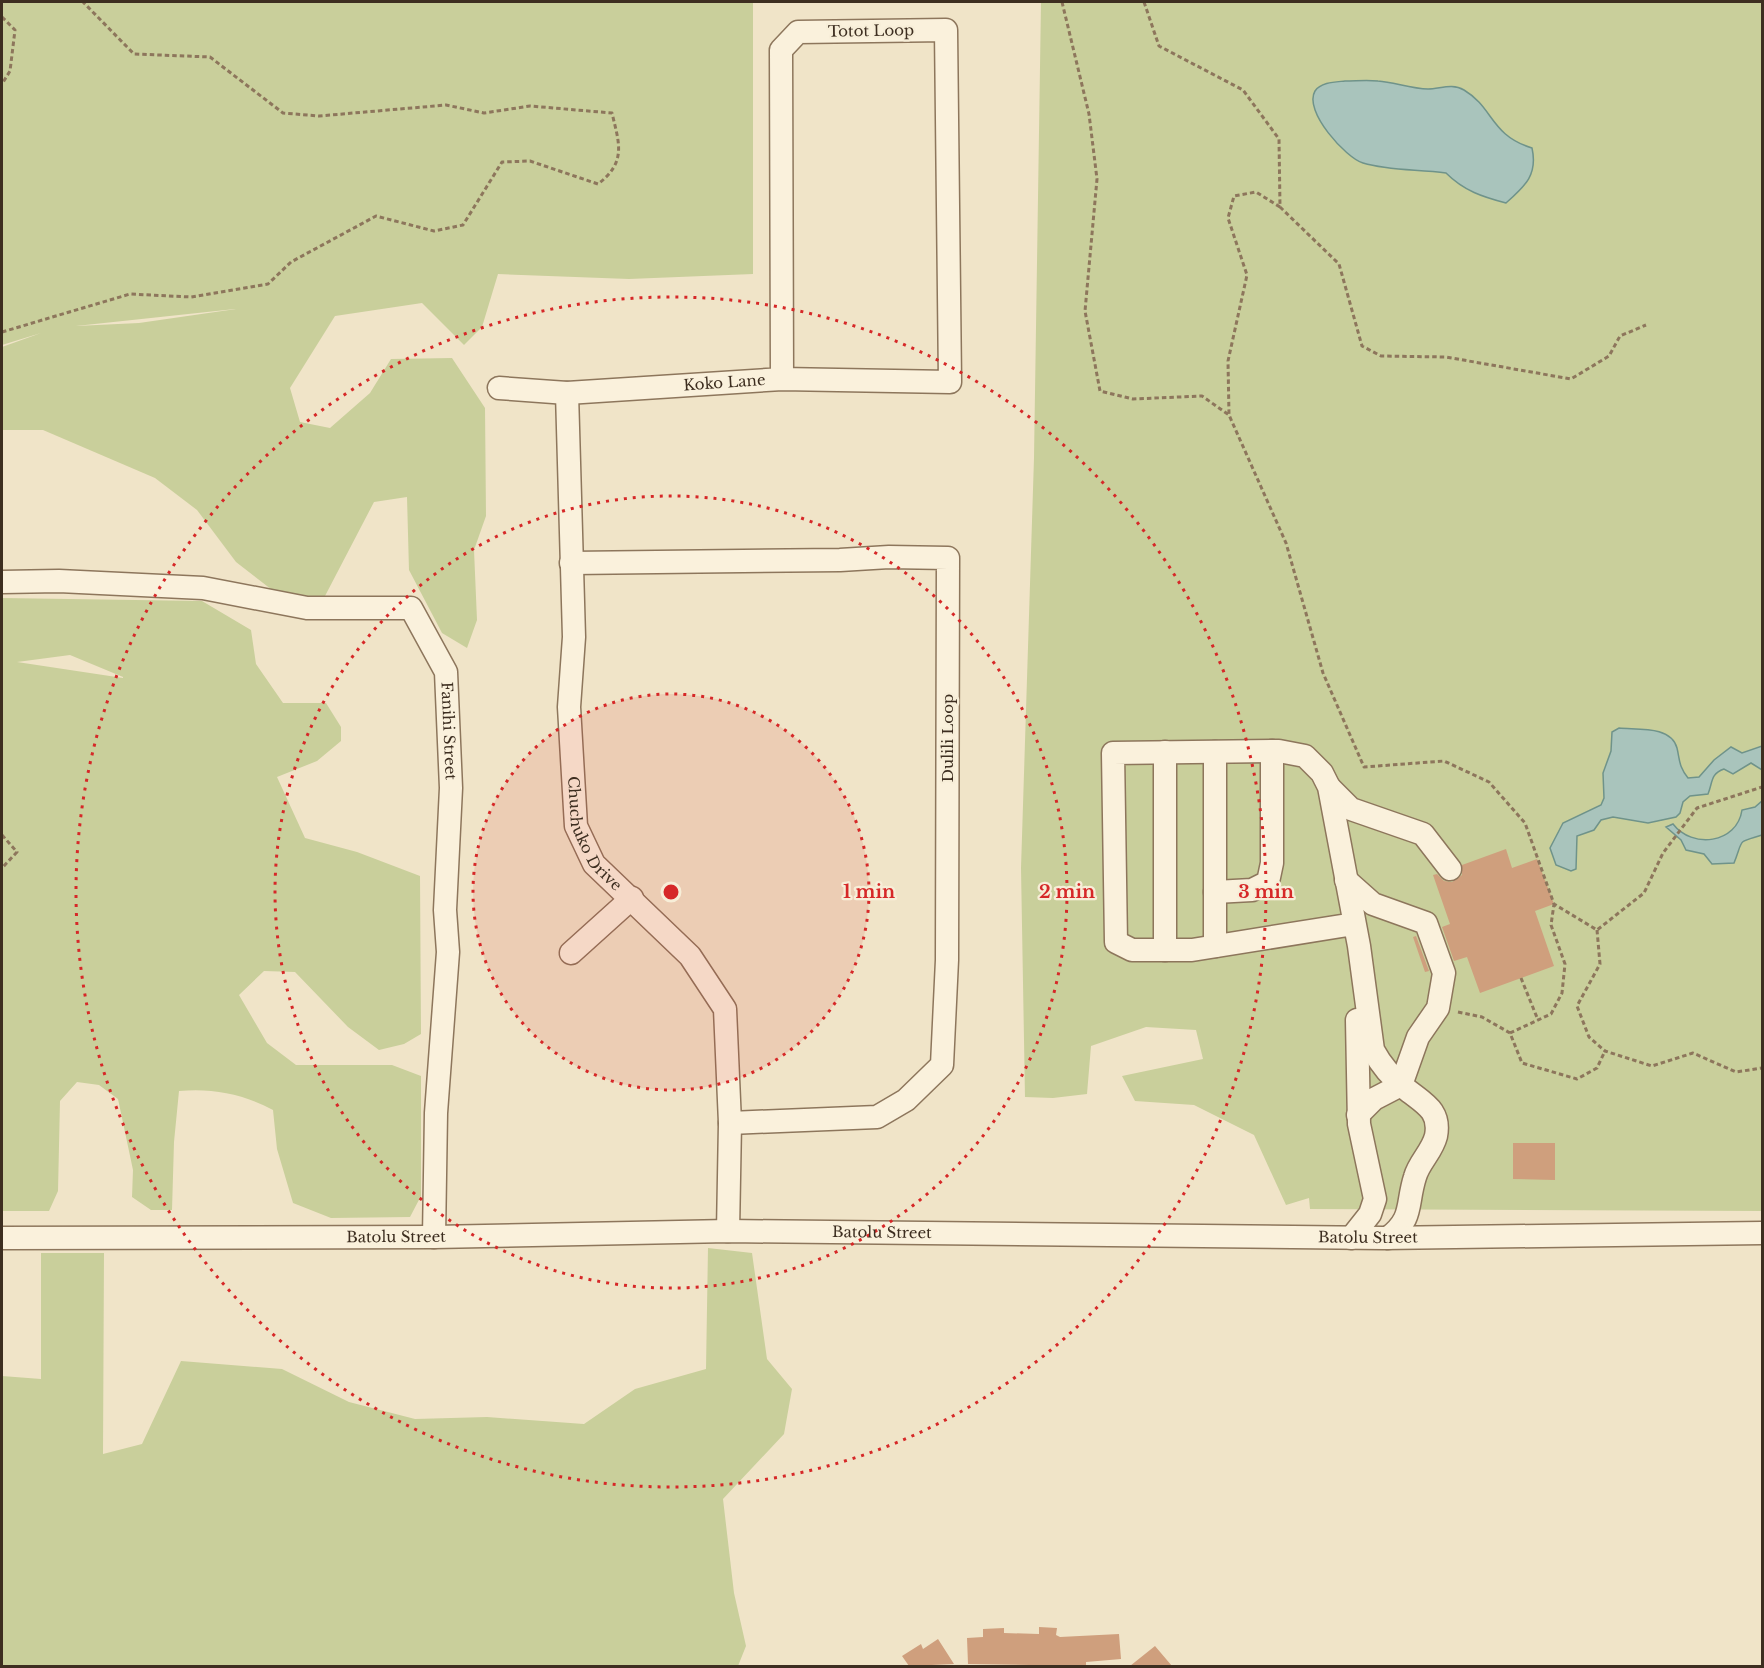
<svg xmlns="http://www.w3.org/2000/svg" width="1764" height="1668" font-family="'Libre Baskerville',serif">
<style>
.green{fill:#c9cf9b;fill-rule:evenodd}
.water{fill:#a9c4bc;stroke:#6f938a;stroke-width:1.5}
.building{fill:#cf9f7d}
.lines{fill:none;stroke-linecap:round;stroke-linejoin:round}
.minor-casing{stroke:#8d765c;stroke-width:25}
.path{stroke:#8d765c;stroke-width:3;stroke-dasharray:4.5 3;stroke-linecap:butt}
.minor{stroke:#faf1dc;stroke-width:22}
.ring{fill:none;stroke:#d62828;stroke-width:3;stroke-dasharray:3 6}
.labels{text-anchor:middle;stroke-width:4.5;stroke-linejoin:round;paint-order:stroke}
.street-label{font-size:15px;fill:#3d2e20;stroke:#f7eed8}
.centre{fill:#d62828;stroke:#f7eed8;stroke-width:3}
.ring-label{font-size:18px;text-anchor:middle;font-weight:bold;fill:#d62828;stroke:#f7eed8;stroke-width:4.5;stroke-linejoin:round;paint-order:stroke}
</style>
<rect width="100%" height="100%" fill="#f0e4c8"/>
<path class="green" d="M2 2H753V274L629 279 498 274 482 327 464 345 422 303 335 316 290 388 300 422 330 428 370 393 391 359 452 358 485 408 486 516 474 550 477 620 467 648 442 633 409 570 407 497 374 502 325 596H280L236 562 197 510 155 478 43 430H2V347L41 333 2 345ZM236 309 139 323 76 326 235 309Z
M1041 2H1762V1211L1310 1209 1309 1198 1286 1205 1254 1135 1194 1105 1135 1101 1122 1076 1203 1059 1196 1030 1146 1027 1091 1046 1087 1094 1053 1098 1025 1097 1021 868 1034 458Z
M2 598 202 601 251 630 256 664 283 703H326L341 727V741L317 761 277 777 305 838 357 852 420 876 421 1034 404 1044 379 1050 348 1027 295 972 264 971 239 995 267 1043 296 1065H392L421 1076V1196L410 1217 331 1218 293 1203 277 1149 273 1110C243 1094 213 1088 179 1091L174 1142 172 1210H151L132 1197 133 1170 118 1099 99 1085 77 1082 60 1101 58 1191 49 1211H2ZM70 655 123 677V678L17 662Z
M708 1248 752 1253 767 1359 792 1389 784 1434 723 1499 734 1593 746 1646 738 1666H2V1376L41 1379V1253H104L103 1454 142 1444 181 1361 282 1369 349 1402 415 1419 487 1417 584 1424 635 1389 706 1369Z"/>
<path class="water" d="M1345 81C1356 81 1367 80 1378 81 1394 82 1411 89 1428 89 1440 89 1452 83 1464 90 1494 108 1490 135 1532 148 1538 175 1525 186 1506 203 1483 197 1464 191 1446 173 1418 169 1390 171 1363 163 1346 158 1303 111 1315 91 1321 82 1336 82 1345 81Z
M1619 728C1636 730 1671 725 1677 748 1680 761 1679 767 1688 778L1699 777 1714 760 1731 747 1742 753 1762 746V770L1751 763 1733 774 1724 769C1710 774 1713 782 1708 794L1690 796 1683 802 1680 813 1676 817 1648 823 1613 817 1601 820 1594 830 1577 836 1576 869 1571 871 1556 865 1550 848 1563 823 1601 805 1604 798 1603 773 1611 751 1612 732Z
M1762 801V835C1736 843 1744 838 1734 863L1712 864 1704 854 1686 850 1681 840 1666 827 1673 824C1692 849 1737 844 1742 810L1755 807Z"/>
<path class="building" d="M1506 849 1512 868 1537 859 1554 904 1535 911 1554 966 1480 993 1467 957 1454 961 1442 927 1450 924 1433 875 1437 874 1444 881 1452 882 1462 875V865Z
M1416 936 1429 971 1425 972 1413 937Z
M1513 1143H1555V1180L1513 1179Z
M1039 1627 1057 1628 1056 1635 1060 1637 1119 1634 1121 1659 1086 1662V1666L968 1664 967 1638 983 1637V1629L1004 1628V1633L1039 1634Z
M938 1639 954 1664 909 1666 902 1656 921 1644 923 1649Z
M1155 1646 1172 1666H1130Z"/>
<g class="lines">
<defs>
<g id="minor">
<path id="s1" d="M499 388 567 393 782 379 950 382 946 30 798 32 781 50 782 379"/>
<path id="s2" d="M567 393 574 637 569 707 576 826 594 864 690 956 725 1009 730 1123 728 1231"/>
<path d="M571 563 840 560 889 557 948 558 947 960 942 1065 906 1100 877 1117 730 1123"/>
<path id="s3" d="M2 582 59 581 203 588 307 608H411L446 672 451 788 445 910 448 952 436 1113 434 1237"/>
<path d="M1215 752V946"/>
<path d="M1330 788 1351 809 1423 834 1450 869"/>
<path d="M1346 880 1373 904 1426 923 1444 973 1438 1008 1418 1037 1401 1085 1374 1099 1358 1115"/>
<path d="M1215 892 1252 890 1268 882 1272 863V751"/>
<path d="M1354 924 1192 950H1132L1116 942 1113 753 1279 751 1305 756 1322 773 1329 787 1359 946 1373 1050C1381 1065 1392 1078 1406 1089 1423 1103 1441 1110 1436 1136 1432 1152 1419 1162 1415 1177 1406 1205 1414 1218 1388 1238"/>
<path d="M1165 950V752"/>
<path d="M571 953 632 898"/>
<path id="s4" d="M2 1238 434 1237 728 1231 1383 1238 1762 1233"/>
<path d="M1351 1238 1370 1214 1375 1199 1359 1124 1357 1020"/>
</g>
</defs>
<use href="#minor" class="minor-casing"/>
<path class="path" d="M1062 2 1089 114 1097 179 1085 311 1100 391 1133 399 1202 396 1229 415
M1144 2 1159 46 1243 90 1279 139 1280 207 1339 264 1362 346 1381 356 1446 357 1571 379 1609 356 1620 336 1646 325
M2 17 15 30 10 71 2 84
M1280 207 1256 192 1234 196 1228 218 1247 275 1228 361 1229 415 1286 543 1323 673 1364 767 1444 761 1489 782 1525 823 1554 904 1597 930 1644 893 1663 853 1697 808 1762 787
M2 332 130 294 191 297 268 284 291 262 376 216 434 231 463 225 502 162 530 161 598 184C627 162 619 143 612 113L530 106 484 113 446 105 319 116 283 113 210 57 134 54 83 2
M2 835 17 852 2 868
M1597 930 1600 964 1577 1006 1589 1037 1605 1051 1652 1066 1693 1053 1736 1072 1762 1068
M1521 978 1538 1020
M1458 1012 1482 1017 1510 1033 1522 1063 1577 1079 1597 1068 1605 1051
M1510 1033 1551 1014 1562 993 1565 964 1551 925 1554 904"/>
<use href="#minor" class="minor"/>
</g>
<circle cx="671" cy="892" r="198" fill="#d62828" fill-opacity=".12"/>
<g class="ring">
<circle cx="671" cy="892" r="198"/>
<circle cx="671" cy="892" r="396"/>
<circle cx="671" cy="892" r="595"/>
</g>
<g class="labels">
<g class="street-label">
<text transform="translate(871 31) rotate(-1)" y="5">Totot Loop</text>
<text dy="5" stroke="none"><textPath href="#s1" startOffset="226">Koko Lane</textPath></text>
<text dy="5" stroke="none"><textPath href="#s3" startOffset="543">Fanihi Street</textPath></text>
<text transform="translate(948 738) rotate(-90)" y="5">Dulili Loop</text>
<text dy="5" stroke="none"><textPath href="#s2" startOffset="447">Chuchuko Drive</textPath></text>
<text dy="5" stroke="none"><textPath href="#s4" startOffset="880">Batolu Street</textPath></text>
<text dy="5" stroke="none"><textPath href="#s4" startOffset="394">Batolu Street</textPath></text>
<text dy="5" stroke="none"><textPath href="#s4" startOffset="1366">Batolu Street</textPath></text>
</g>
</g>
<circle cx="671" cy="892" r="9" class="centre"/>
<g class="ring-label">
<text x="869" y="898">1 min</text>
<text x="1067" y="898">2 min</text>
<text x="1266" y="898">3 min</text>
</g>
<rect width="1764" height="1668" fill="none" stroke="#3d2e20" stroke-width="6"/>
</svg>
